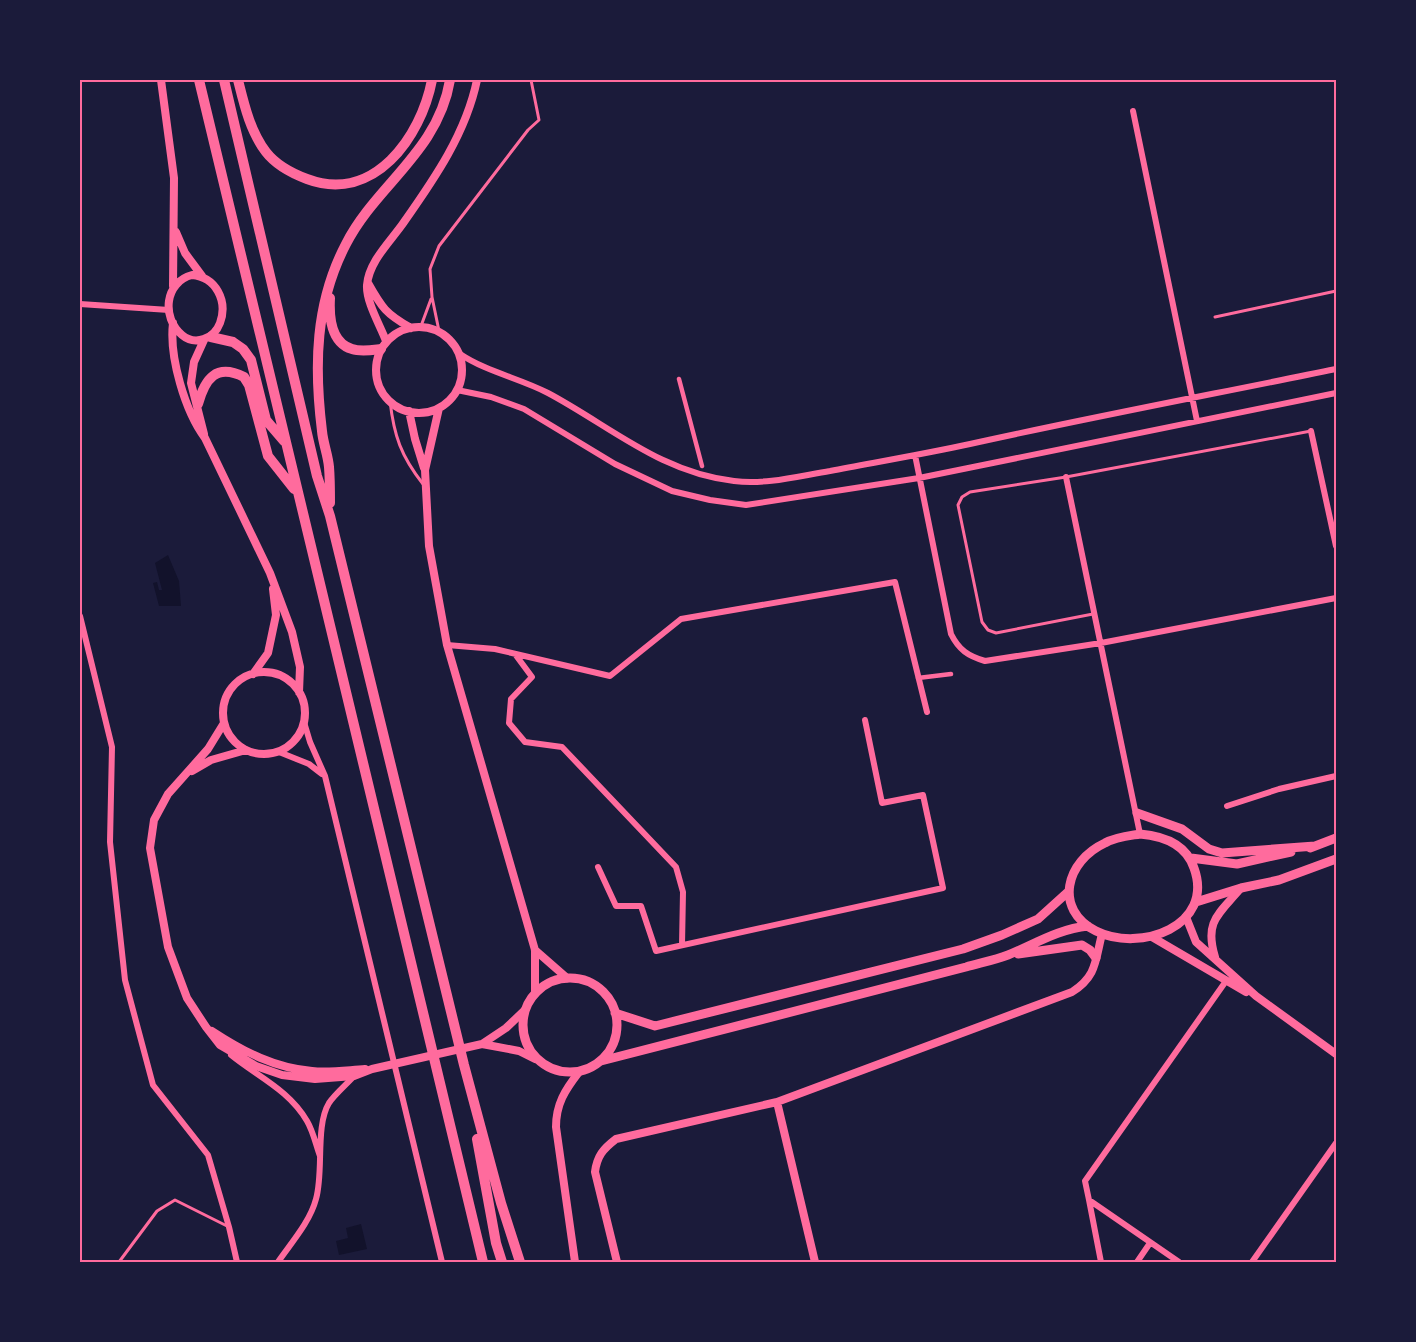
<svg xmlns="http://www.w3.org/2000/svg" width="1416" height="1342" font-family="Helvetica,sans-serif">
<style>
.water{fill:#12122b}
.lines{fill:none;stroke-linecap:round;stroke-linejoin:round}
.service{stroke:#ff6b9d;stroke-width:3}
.pedestrian{stroke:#ff6b9d;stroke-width:4.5}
.minor{stroke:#ff6b9d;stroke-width:6}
.tertiary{stroke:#ff6b9d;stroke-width:8}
.primary{stroke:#ff6b9d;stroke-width:9}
.motorway{stroke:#ff6b9d;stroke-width:10}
.neatline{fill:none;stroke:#ff6b9d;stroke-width:2}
</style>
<rect width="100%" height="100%" fill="#1b1b3a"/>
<path class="water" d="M168 555 179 581 181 606H159L153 583 157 582 159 590H162L155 563Z
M361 1224 367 1249 339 1255 336 1241 348 1238 346 1228Z"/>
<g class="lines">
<path class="service" d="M1215 317 1336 291
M421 326 431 299
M439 331 432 297 430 269 439 246 528 130 539 120 531 80
M390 401C394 436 401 456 423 484
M1093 614 996 633 988 630 982 622 958 505 962 497 970 492 1066 477 1311 431
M119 1262 157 1211 175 1200 227 1226"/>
<path class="pedestrian" d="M679 379 702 466
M918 678 951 674"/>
<path class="minor" d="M1133 111 1197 421
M80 304 169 310
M460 354C487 372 519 378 548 393 610 426 661 473 734 481 766 485 799 476 830 471 877 462 924 454 970 444 1092 417 1214 394 1336 369
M457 390 491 397 524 409 615 464 672 491 710 500 746 505 919 478 1336 393
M1311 431 1336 546
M915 455 951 634C959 650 968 656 985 661L1101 643 1336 598
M1066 477 1140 834
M80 616 112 747 110 842 125 980 153 1085 208 1155 229 1227 237 1262
M447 645 495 649 610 676 681 619 895 582 927 712
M515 654 532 677 511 699 509 723 525 742 562 747 676 867 683 892 682 945
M304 722 310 742 325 776 442 1262
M279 752 309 764 322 774
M1227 806 1279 789 1336 776
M598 867 616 906H641L656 951 943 888 923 795 882 803 865 720
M231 1055C258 1077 289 1090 307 1121 313 1131 316 1145 320 1156
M1089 1200 1101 1262
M278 1262C291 1243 310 1222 316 1199 324 1172 315 1126 329 1103 335 1094 346 1085 354 1076
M1137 1262 1150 1243
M1179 1262 1089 1200 1085 1181 1226 981
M1252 1262 1336 1143"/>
<path class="tertiary" d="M161 80 174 178 173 286
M176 232 185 253 202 276
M192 275C216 277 228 301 220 323 214 339 195 346 182 335 161 317 165 282 192 275Z
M368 283C382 308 386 314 411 328
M173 323C169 357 185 411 205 438L270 573 292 632 300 667 299 692
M376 370a43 43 0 1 1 86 0a43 43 0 1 1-86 0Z
M386 341C380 325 366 302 367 285 369 261 391 241 404 222 435 178 466 133 477 80
M439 408 425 470 429 546 447 645 535 950V992
M409 411 415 439 424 468
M204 434 191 383 194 362 204 340
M223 713a41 41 0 1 1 82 0a41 41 0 1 1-82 0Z
M253 674 268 653 276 615 273 589
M224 723 208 749 168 794 154 820 150 848 168 947 187 998 206 1027 220 1045 256 1066 282 1075 315 1079 354 1076 372 1069 482 1044 506 1028 525 1010
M192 771 211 760 246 750
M1186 917 1196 942 1256 996 1336 1054
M1152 937 1246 992
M535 950 567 978
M1215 957C1204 921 1219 914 1241 888
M212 1031C244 1052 275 1068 312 1071 329 1073 348 1070 365 1069
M482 1044 519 1051 535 1059
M777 1102 815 1262
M575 1262 556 1127C556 1104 565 1090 579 1072
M617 1262 595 1172C597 1156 603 1149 616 1139L777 1102 1072 992C1097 976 1095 961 1102 934"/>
<path class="primary" d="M1137 813 1182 829 1209 849 1222 853 1315 846
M1140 834C1163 836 1186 844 1194 868 1215 926 1140 953 1096 931 1053 909 1066 861 1105 843 1116 837 1128 836 1140 834Z
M1310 848 1336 838
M1191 858 1237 864 1291 852
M1196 902 1241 888 1279 880 1336 859
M1018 954 1082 945 1090 950 1096 958
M523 1025a47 47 0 1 1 94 0a47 47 0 1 1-94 0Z
M615 1013 655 1026 963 949 1002 935 1038 919 1069 891
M601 1061 966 967C980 963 995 960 1008 955 1035 944 1058 929 1088 926"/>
<path class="motorway" d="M199 80 483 1262
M224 80 317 476 330 516 464 1065 501 1203 520 1262
M238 80C244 104 250 131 266 152 276 165 291 173 307 179 374 204 421 137 432 80
M330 298C329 316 331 343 352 349 361 352 372 350 381 349
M211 337 233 342 243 349 251 360 266 420 284 441
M198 404C205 379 216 363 244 377L249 385 268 456 294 489
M330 503C330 491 330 479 329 467 328 455 323 443 322 431 314 366 315 303 346 244 376 185 438 152 450 80
M477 1139 496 1243 502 1262"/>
</g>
<rect width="1416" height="1342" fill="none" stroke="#1b1b3a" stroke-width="162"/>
<rect x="81" y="81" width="1254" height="1180" class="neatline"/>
</svg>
